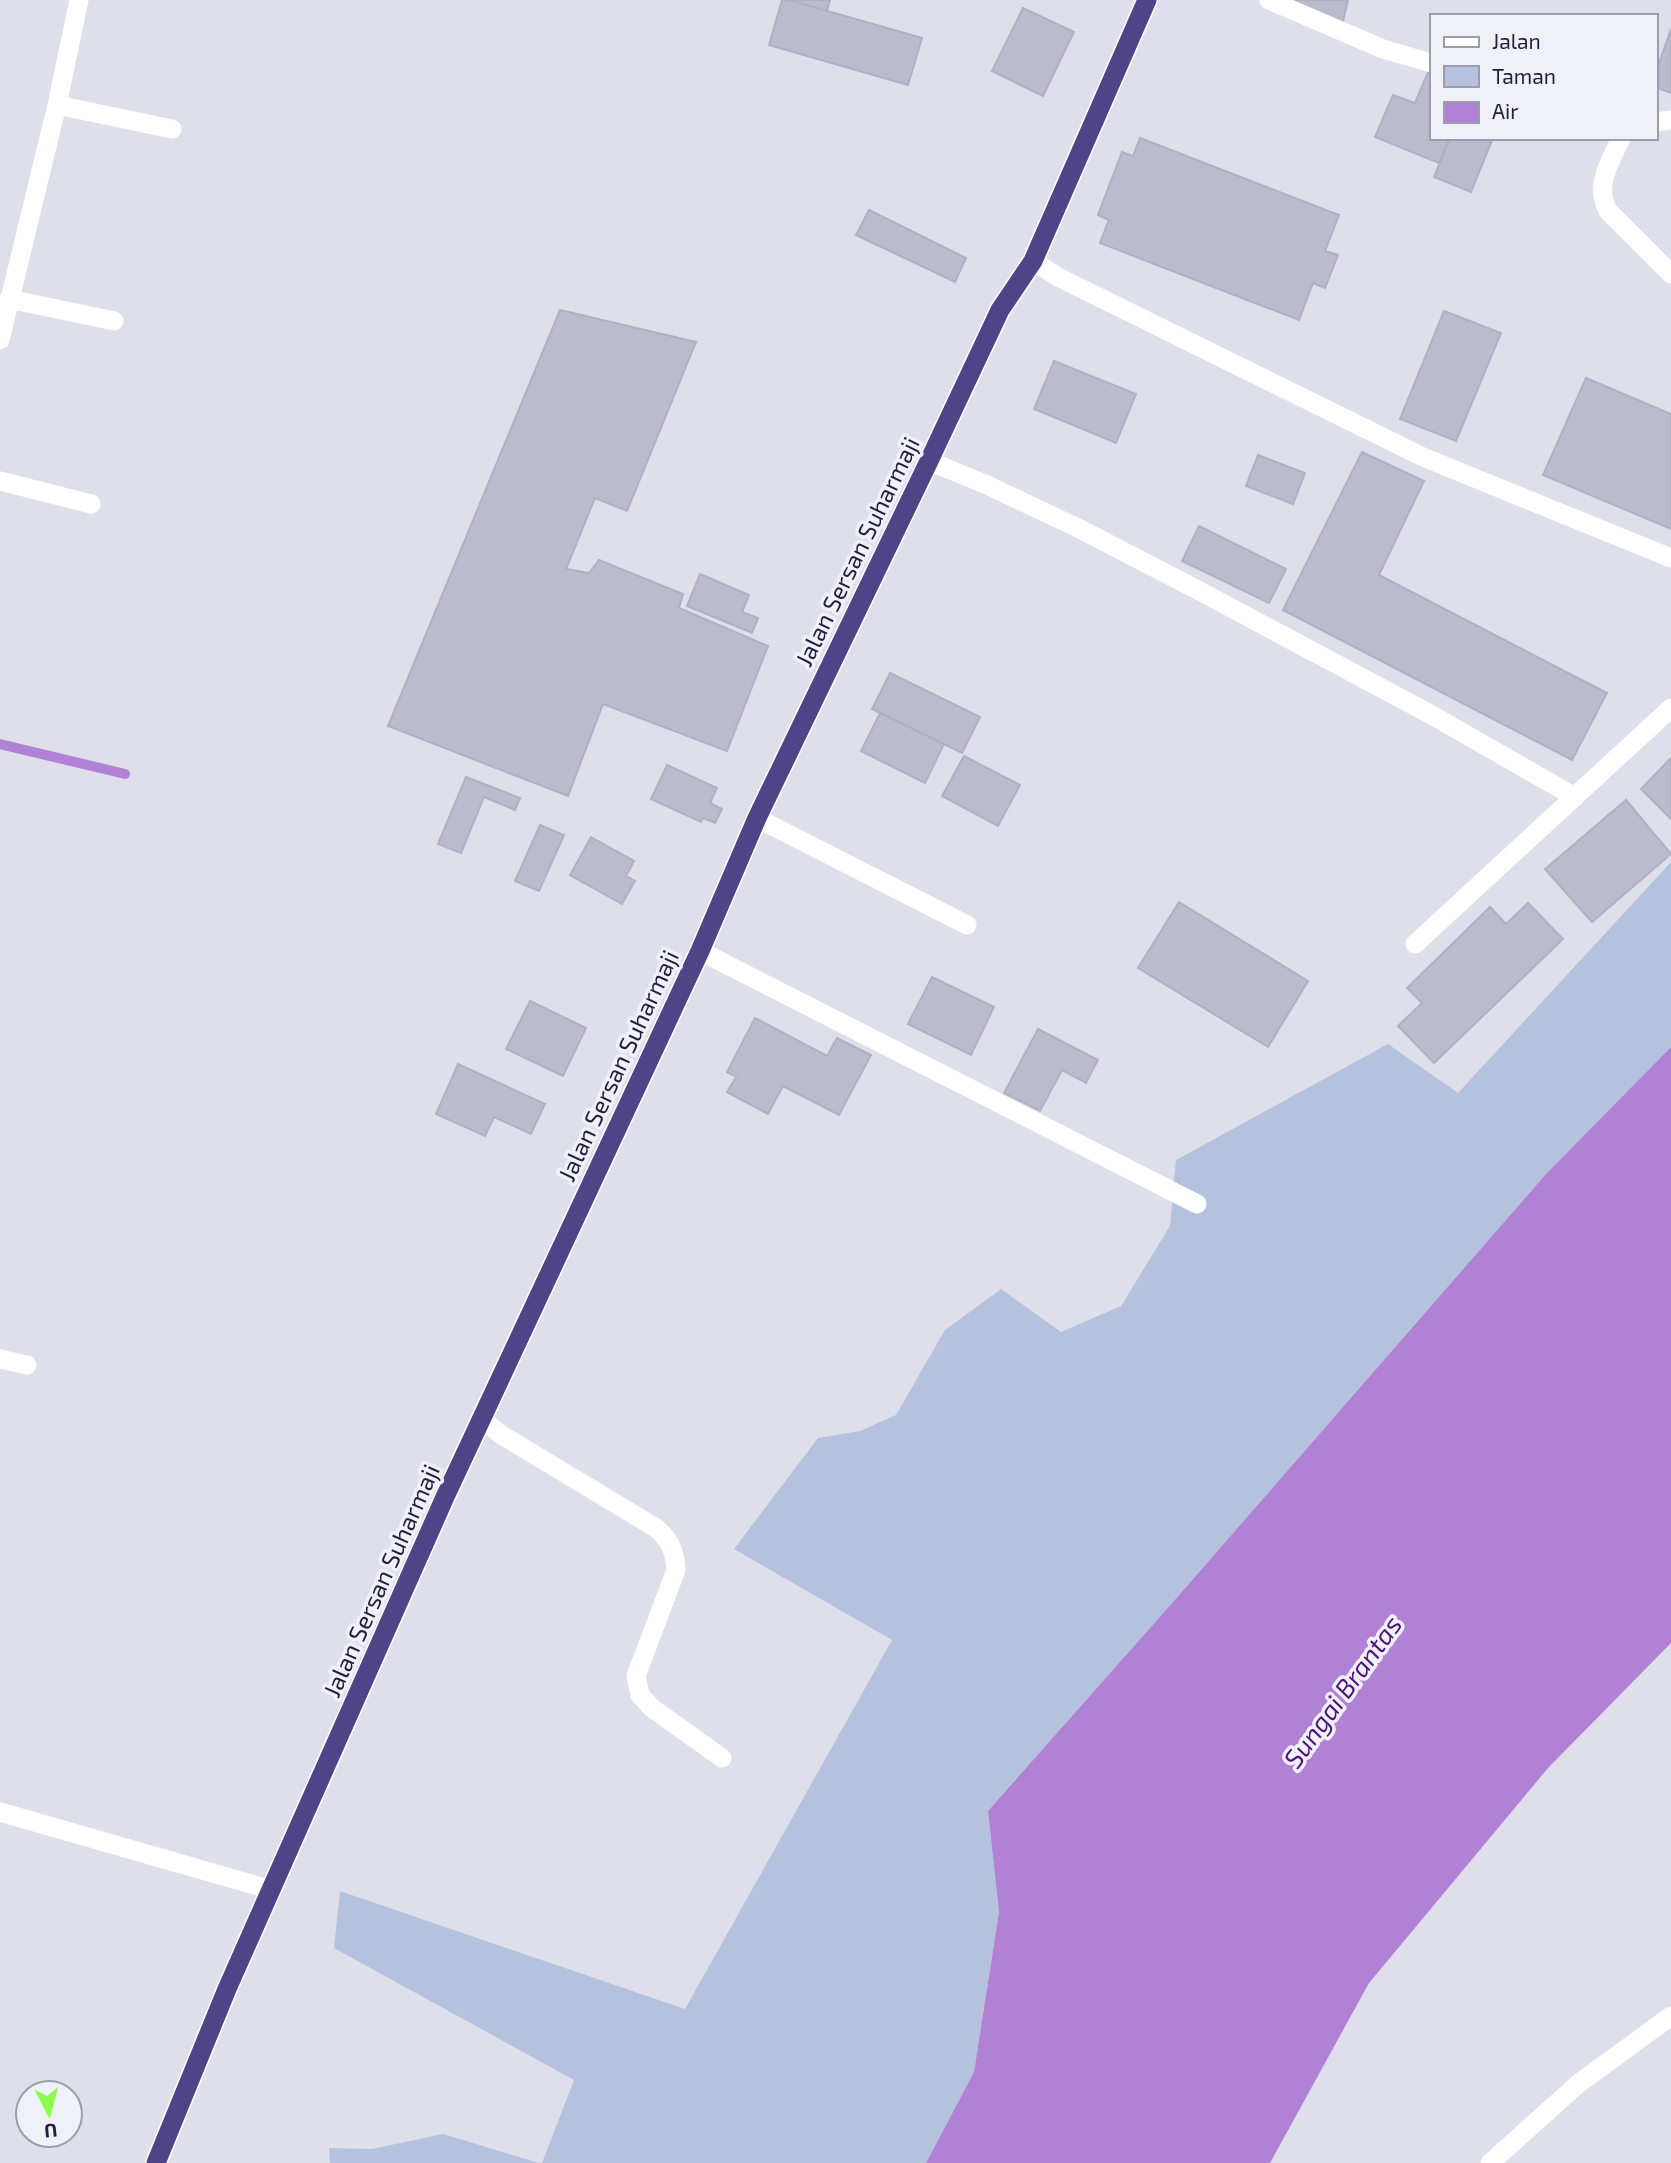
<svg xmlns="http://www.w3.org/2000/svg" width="1671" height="2163" font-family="'Exo 2',sans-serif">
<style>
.green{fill:#b5c2de}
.water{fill:#b081d5}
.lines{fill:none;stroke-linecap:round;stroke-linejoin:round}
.stream{stroke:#b081d5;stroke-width:10}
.building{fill:#babbcc;stroke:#b0b0c5;stroke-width:2}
.trunk-casing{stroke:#fff;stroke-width:22}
.service{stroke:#fff;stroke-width:19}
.minor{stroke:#fff;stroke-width:19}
.trunk{stroke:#4f4487;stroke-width:19}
.labels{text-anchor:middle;stroke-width:7;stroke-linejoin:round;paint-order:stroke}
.street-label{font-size:24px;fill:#221e3c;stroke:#eff0f8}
.water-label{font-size:26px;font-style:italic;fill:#4f147c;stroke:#eff0f8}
</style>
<rect width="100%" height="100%" fill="#dedfeb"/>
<path class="green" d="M1671 862V1047L1546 1174 1173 1602 988 1811 999 1912 974 2072 926 2163H542L574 2080 334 1948 340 1891 685 2009 892 1640 734 1549 818 1438 860 1431 896 1415 945 1330 1001 1289 1061 1332 1121 1306 1170 1226 1176 1160 1388 1044 1458 1093Z
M443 2134 539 2163H330L329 2148 372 2149Z"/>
<path class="water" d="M1671 1047V1643L1548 1768 1369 1983 1270 2163H926L974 2072 999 1912 988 1811 1173 1602 1546 1174Z"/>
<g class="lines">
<path class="stream" d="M0 744 125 774"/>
</g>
<path class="building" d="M782 0H789L922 38 908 85 769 45Z
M789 0H830L827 11Z
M1291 0H1348L1342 25Z
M1023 8 1074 32 1043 96 992 71Z
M1671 29V93L1655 87V75Z
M1431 65V138H1450L1439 163 1375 137 1393 95 1415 103Z
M1140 138 1339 215 1325 251 1338 255 1325 288 1313 283 1299 320 1100 243 1109 220 1098 215 1122 152 1133 156Z
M1450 138H1493L1471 192 1434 177Z
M869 210 966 258 955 282 856 235Z
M560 310 696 342 627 511 595 498 566 569 589 573 599 560 683 594 679 608 768 646 727 751 603 704 568 796 388 726Z
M1444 311 1501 333 1456 441 1400 419Z
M1054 361 1136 394 1116 443 1034 409Z
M1586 378 1671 414V529L1543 475Z
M1362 452 1424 481 1379 575 1607 693 1572 760 1283 610Z
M1258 455 1305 473 1293 504 1246 486Z
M1199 526 1286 569 1269 603 1182 561Z
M700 574 749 595 742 612 758 618 752 633 687 606Z
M890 673 980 717 962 753 872 709Z
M880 713 944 744 925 783 861 751Z
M964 756 1020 785 998 826 942 796Z
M1671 758V819L1641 789Z
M667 765 717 788 710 803 722 809 715 823 703 818 701 822 651 799Z
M466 777 520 798 515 810 484 797 461 853 438 844Z
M1626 800 1671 854 1592 922 1545 869Z
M540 825 564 835 539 891 515 881Z
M591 837 634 861 626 876 635 881 622 904 570 875Z
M1179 902 1308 981 1268 1047 1138 968Z
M1528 903 1563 939 1434 1063 1398 1026 1422 1003 1407 988 1490 907 1506 924Z
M932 977 994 1007 971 1055 908 1024Z
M530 1001 586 1028 563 1076 506 1049Z
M755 1018 827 1056 837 1038 871 1055 839 1115 783 1086 768 1114 727 1092 736 1077 727 1072Z
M1038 1029 1098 1060 1086 1083 1062 1070 1040 1111 1004 1093Z
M458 1064 545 1104 531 1134 494 1117 485 1136 436 1114Z"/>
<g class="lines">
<defs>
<path id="trunk" d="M156 2163 227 1989 445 1497 700 951 757 818 929 461 1000 310 1033 261 1147 0"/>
</defs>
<use href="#trunk" class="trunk-casing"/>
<path class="service" d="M1621 138C1610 163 1594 184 1608 211L1671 274
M1033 261 1058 277 1423 457 1671 558
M929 461 987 485 1078 528 1192 587 1430 714 1575 797
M757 818 967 925
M1415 944 1671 708
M483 1420 500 1434 656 1528C670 1540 675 1551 676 1570L636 1676 640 1695 652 1708 722 1758"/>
<path class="minor" d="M1269 0 1383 49 1431 63
M57 105 172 129
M1655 122 1671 120
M9 299 114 321
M0 340 57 105 79 0
M0 481 91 504
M700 951 1197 1204
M0 1359 27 1365
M0 1812 272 1890
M1490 2163 1578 2084 1671 2016"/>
<use href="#trunk" class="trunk"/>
</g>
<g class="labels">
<g class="street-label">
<text transform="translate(858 552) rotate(-64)" y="8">Jalan Sersan Suharmaji</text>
<text transform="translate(619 1066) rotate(-65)" y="8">Jalan Sersan Suharmaji</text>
<text transform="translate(382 1581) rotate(-66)" y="8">Jalan Sersan Suharmaji</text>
</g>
<g class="water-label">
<text transform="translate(1343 1692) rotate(-54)" y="9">Sungai Brantas</text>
</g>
</g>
<rect x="1430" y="14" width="228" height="126" fill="#eff0f8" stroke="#9d9cad" stroke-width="2"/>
<rect x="1444" y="37" width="35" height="10" fill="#ffffff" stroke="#9d9cad" stroke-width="2"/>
<text x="1492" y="49" font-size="21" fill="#221e3c">Jalan</text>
<rect x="1444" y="66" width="35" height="21" fill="#b5c2de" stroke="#9d9cad" stroke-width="2"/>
<text x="1492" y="84" font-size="21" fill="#221e3c">Taman</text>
<rect x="1444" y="102" width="35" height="21" fill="#b081d5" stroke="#9d9cad" stroke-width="2"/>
<text x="1492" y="119" font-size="21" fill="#221e3c">Air</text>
<g transform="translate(49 2114) rotate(174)"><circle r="33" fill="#eff0f8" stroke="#9d9cad" stroke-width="2"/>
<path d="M0-5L12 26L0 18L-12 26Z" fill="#89fd4b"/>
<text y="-10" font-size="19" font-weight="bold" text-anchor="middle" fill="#221e3c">U</text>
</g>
</svg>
